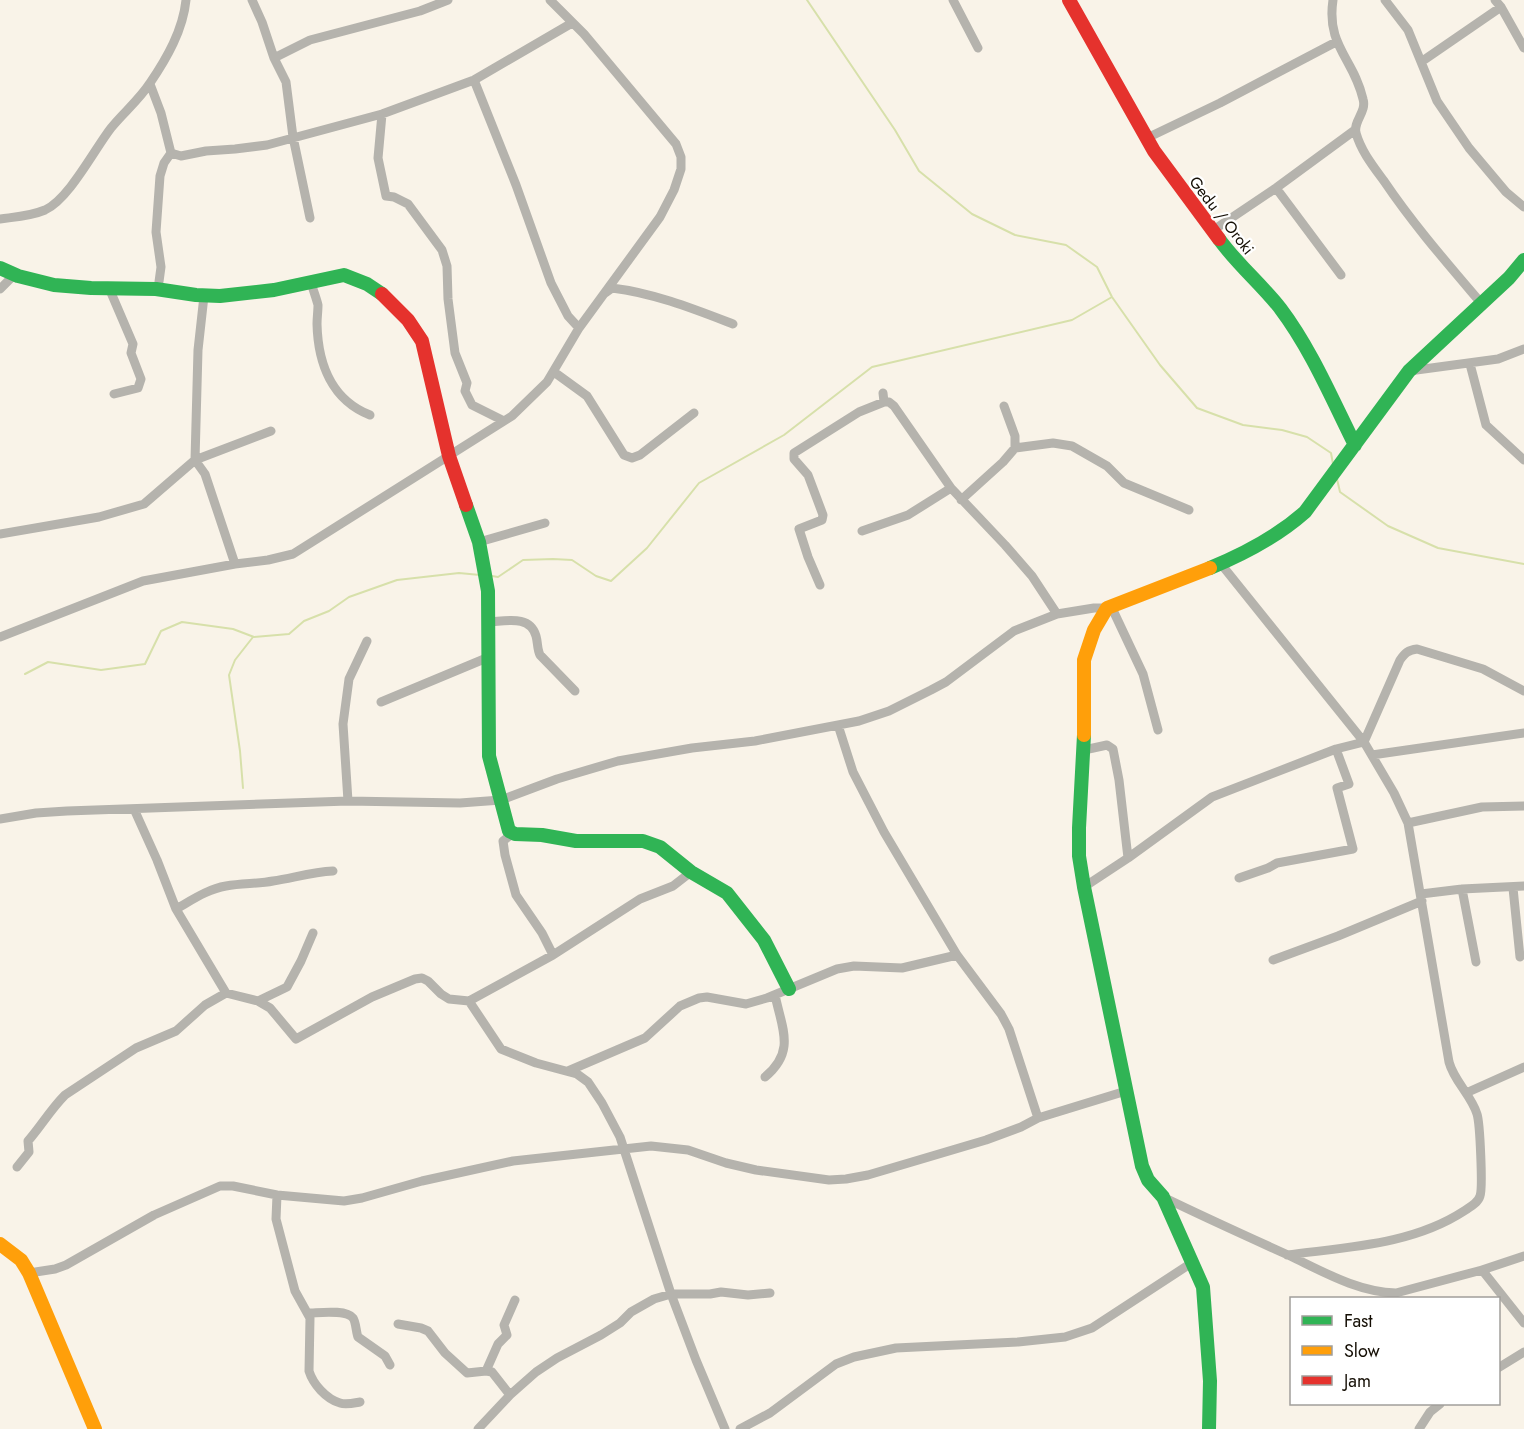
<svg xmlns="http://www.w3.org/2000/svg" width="1524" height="1429" font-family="Jost,sans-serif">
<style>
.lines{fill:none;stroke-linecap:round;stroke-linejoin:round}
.stream{stroke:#d7e0aa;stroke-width:2}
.street{stroke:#b5b3ad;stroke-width:9}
.fast{stroke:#30b455;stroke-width:14}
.slow{stroke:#ff9f0a;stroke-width:14}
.jam{stroke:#e5322d;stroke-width:14}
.labels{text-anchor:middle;stroke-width:4.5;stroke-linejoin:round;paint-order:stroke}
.street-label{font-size:16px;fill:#140e04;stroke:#fff}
</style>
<rect width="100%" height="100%" fill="#f9f3e8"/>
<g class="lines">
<path class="stream" d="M807 0 895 130 919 171 972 214 1015 235 1066 245 1097 267 1112 297 1160 365 1197 408 1243 425 1282 430 1307 437 1331 453 1333 464
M1337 479 1340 492 1388 526 1438 548 1524 564
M492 576 498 577 523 560 553 559 572 560 596 576 611 581 647 548 699 483 784 435 872 367 1072 320 1112 297
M25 674 48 662 101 670 145 664 161 631 182 622 233 629 254 637 289 634 304 621 329 611 349 597 397 580 459 573 480 575
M243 788 240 751 229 675 235 660 253 637"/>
<path class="street" d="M252 0 262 22 274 58 286 82 293 137 310 218
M953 0 978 48
M1333 0C1326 46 1354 59 1363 99 1367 112 1353 121 1356 133 1361 151 1373 166 1384 181 1413 224 1447 263 1481 303
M1385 0 1408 30 1437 101 1469 148 1506 192 1524 207
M1495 0 1501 7 1524 48
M274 58 310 40 420 11 448 0
M1421 62 1501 7
M474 80 516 185 551 283 568 316 579 328
M150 84 161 113 171 153 181 156 206 151 235 149 267 145 382 114 474 80 572 23
M382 114 378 158 386 196 394 197 408 204 442 250 447 266 448 299 455 353 467 383 465 391 472 405 504 421
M1147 138 1220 103 1336 42
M1276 188 1341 275
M0 219C14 217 31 216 45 210 69 199 94 150 111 128 123 113 139 100 150 83 167 58 183 30 186 0
M1212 231 1276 188 1355 130
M311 282C313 290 316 297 318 305 318 311 317 318 317 324 318 364 332 400 370 415
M109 288 133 344 131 353 141 379 138 388 114 394
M0 289 14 275
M158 289 161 267 156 232 160 176 164 163 171 153
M605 293 612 288C654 293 694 309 733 324
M204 296 198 350 195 460 205 474 235 564
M1470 364 1486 425 1524 460
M1409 371 1498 359 1524 349
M554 372 587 396 624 455 632 458 640 455 694 413
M883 393 884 402H889L894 406 951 488 1005 545 1032 576 1057 614
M1004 406 1015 436V448
M961 500 1003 462 1015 448 1053 443 1072 446 1107 466 1124 483 1189 510
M862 531 908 515 951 488
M0 534 99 517 144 504 195 460 271 431
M479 542 545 523
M1221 564 1364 742 1394 793 1408 823 1449 1062C1454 1081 1471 1095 1477 1114 1480 1123 1483 1189 1480 1196 1478 1203 1470 1207 1464 1211 1412 1245 1347 1247 1287 1255
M820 585 808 557 799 529 822 520 823 515 808 475 794 459V453L859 412 884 402
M1111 606 1143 674 1158 730
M489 622C507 621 530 615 536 636 538 643 537 649 540 655L575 691
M0 637 143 581 235 564 268 560 293 554 512 416 547 382 579 328 660 217 674 190 681 169V157L676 144 584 34 550 0
M381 702 489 657
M838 725 853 772 884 832 957 955 1001 1014 1009 1029 1038 1118
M1084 750 1107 745 1113 749 1119 780 1128 858
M1372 755 1524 733
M348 801 343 724 349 679 367 641
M134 809 157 860 176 909 226 993
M0 819 36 813 67 811 348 801 460 803 501 800 557 779 618 761 692 748 755 741 859 721 889 711 931 690 946 682 1014 631 1057 614 1094 608H1107
M1408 823 1482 807 1524 806
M512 834 503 841 505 855 516 895 542 933 553 955
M1239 878 1268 868 1277 863 1353 849 1337 788 1349 784 1336 749
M1084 887 1128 858 1212 797 1336 749 1364 742 1400 660C1405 653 1408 650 1417 649L1483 669 1524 691
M1513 888 1520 957
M1462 889 1476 962
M1421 894 1462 889 1524 886
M176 909C192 900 208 889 226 886 242 883 258 884 273 881 293 878 312 872 333 871
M1273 960 1338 936 1422 901
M258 1001 287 987 301 961 313 933
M469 1001 501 1049 536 1063 577 1074 588 1082 602 1103 620 1137 671 1294 696 1360 725 1429
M568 1071 645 1038 680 1006 699 998 707 997 746 1004 767 998 837 969 854 966 902 968 957 955
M765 1077C796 1051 782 1029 775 995
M1466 1093 1524 1067
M17 1167 29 1152 28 1141C41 1126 51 1109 65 1095L136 1048 176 1031 205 1005 226 993 258 1001 270 1008 296 1039 372 997 415 979 422 978 428 981 441 994 449 999 469 1001 553 955 640 899 673 886 691 872
M277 1195 276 1219 295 1291 310 1318 309 1371C313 1384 326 1399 340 1403 346 1405 354 1403 360 1402
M1163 1197C1204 1217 1246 1236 1288 1255 1322 1271 1357 1292 1396 1293L1482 1270 1524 1256
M1482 1270 1524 1323
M29 1273 55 1269 66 1265 154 1215 220 1186H233L277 1195 344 1201 362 1198 422 1181 513 1161 651 1146 688 1150 726 1163 756 1170 829 1180 846 1179 868 1175 986 1140 1021 1127 1038 1118 1126 1091
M308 1313C318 1313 346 1309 353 1318 356 1322 356 1332 358 1337L385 1356 390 1365
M398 1324 421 1328 428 1331 445 1353 467 1373 486 1371 492 1372 510 1395
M1498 1368 1524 1352
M486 1371 498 1344 507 1335 504 1325 515 1300
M478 1429 510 1395 536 1372 557 1358 601 1335 620 1323 631 1312 654 1299 671 1294H710L721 1292 748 1295 770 1293
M740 1429 770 1413 836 1364 854 1357 896 1348 1018 1342 1065 1337 1092 1328 1193 1262
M1419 1429 1430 1412 1440 1404"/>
<path class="fast" d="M1219 239C1237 264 1261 284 1280 308 1311 349 1332 399 1355 445
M0 268 18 276 54 285 91 288 156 289 196 295 220 296 274 290 344 275 367 284 382 294
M466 505 479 542 488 591 489 756 509 831 515 834 542 835 576 841H643L660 847 691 872 727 893 764 940 789 989
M1210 568C1244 554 1278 536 1305 512L1409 371 1509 278 1524 260
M1084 735 1079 828V856L1084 887 1142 1166 1148 1180 1163 1197 1203 1287 1210 1381 1209 1429"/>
<path class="slow" d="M1084 735V660L1094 630 1107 608 1210 568
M0 1244 21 1260 29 1273 95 1429"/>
<path class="jam" d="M1069 0 1154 151 1219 239
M382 294 408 320 422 341 449 456 466 505"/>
</g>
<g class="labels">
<g class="street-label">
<text transform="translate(1222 215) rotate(52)" y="6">Gedu / Oroki</text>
</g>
</g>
<rect x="1290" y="1297" width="210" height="108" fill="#ffffff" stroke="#a19f9b" stroke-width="1.5"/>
<rect x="1302" y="1316" width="30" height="9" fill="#30b455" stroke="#a19f9b" stroke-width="1.5"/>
<text x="1344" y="1327" font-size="18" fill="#140e04">Fast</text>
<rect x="1302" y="1346" width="30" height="9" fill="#ff9f0a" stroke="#a19f9b" stroke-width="1.5"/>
<text x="1344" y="1357" font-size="18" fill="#140e04">Slow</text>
<rect x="1302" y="1376" width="30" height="9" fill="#e5322d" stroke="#a19f9b" stroke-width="1.5"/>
<text x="1344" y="1387" font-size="18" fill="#140e04">Jam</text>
</svg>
